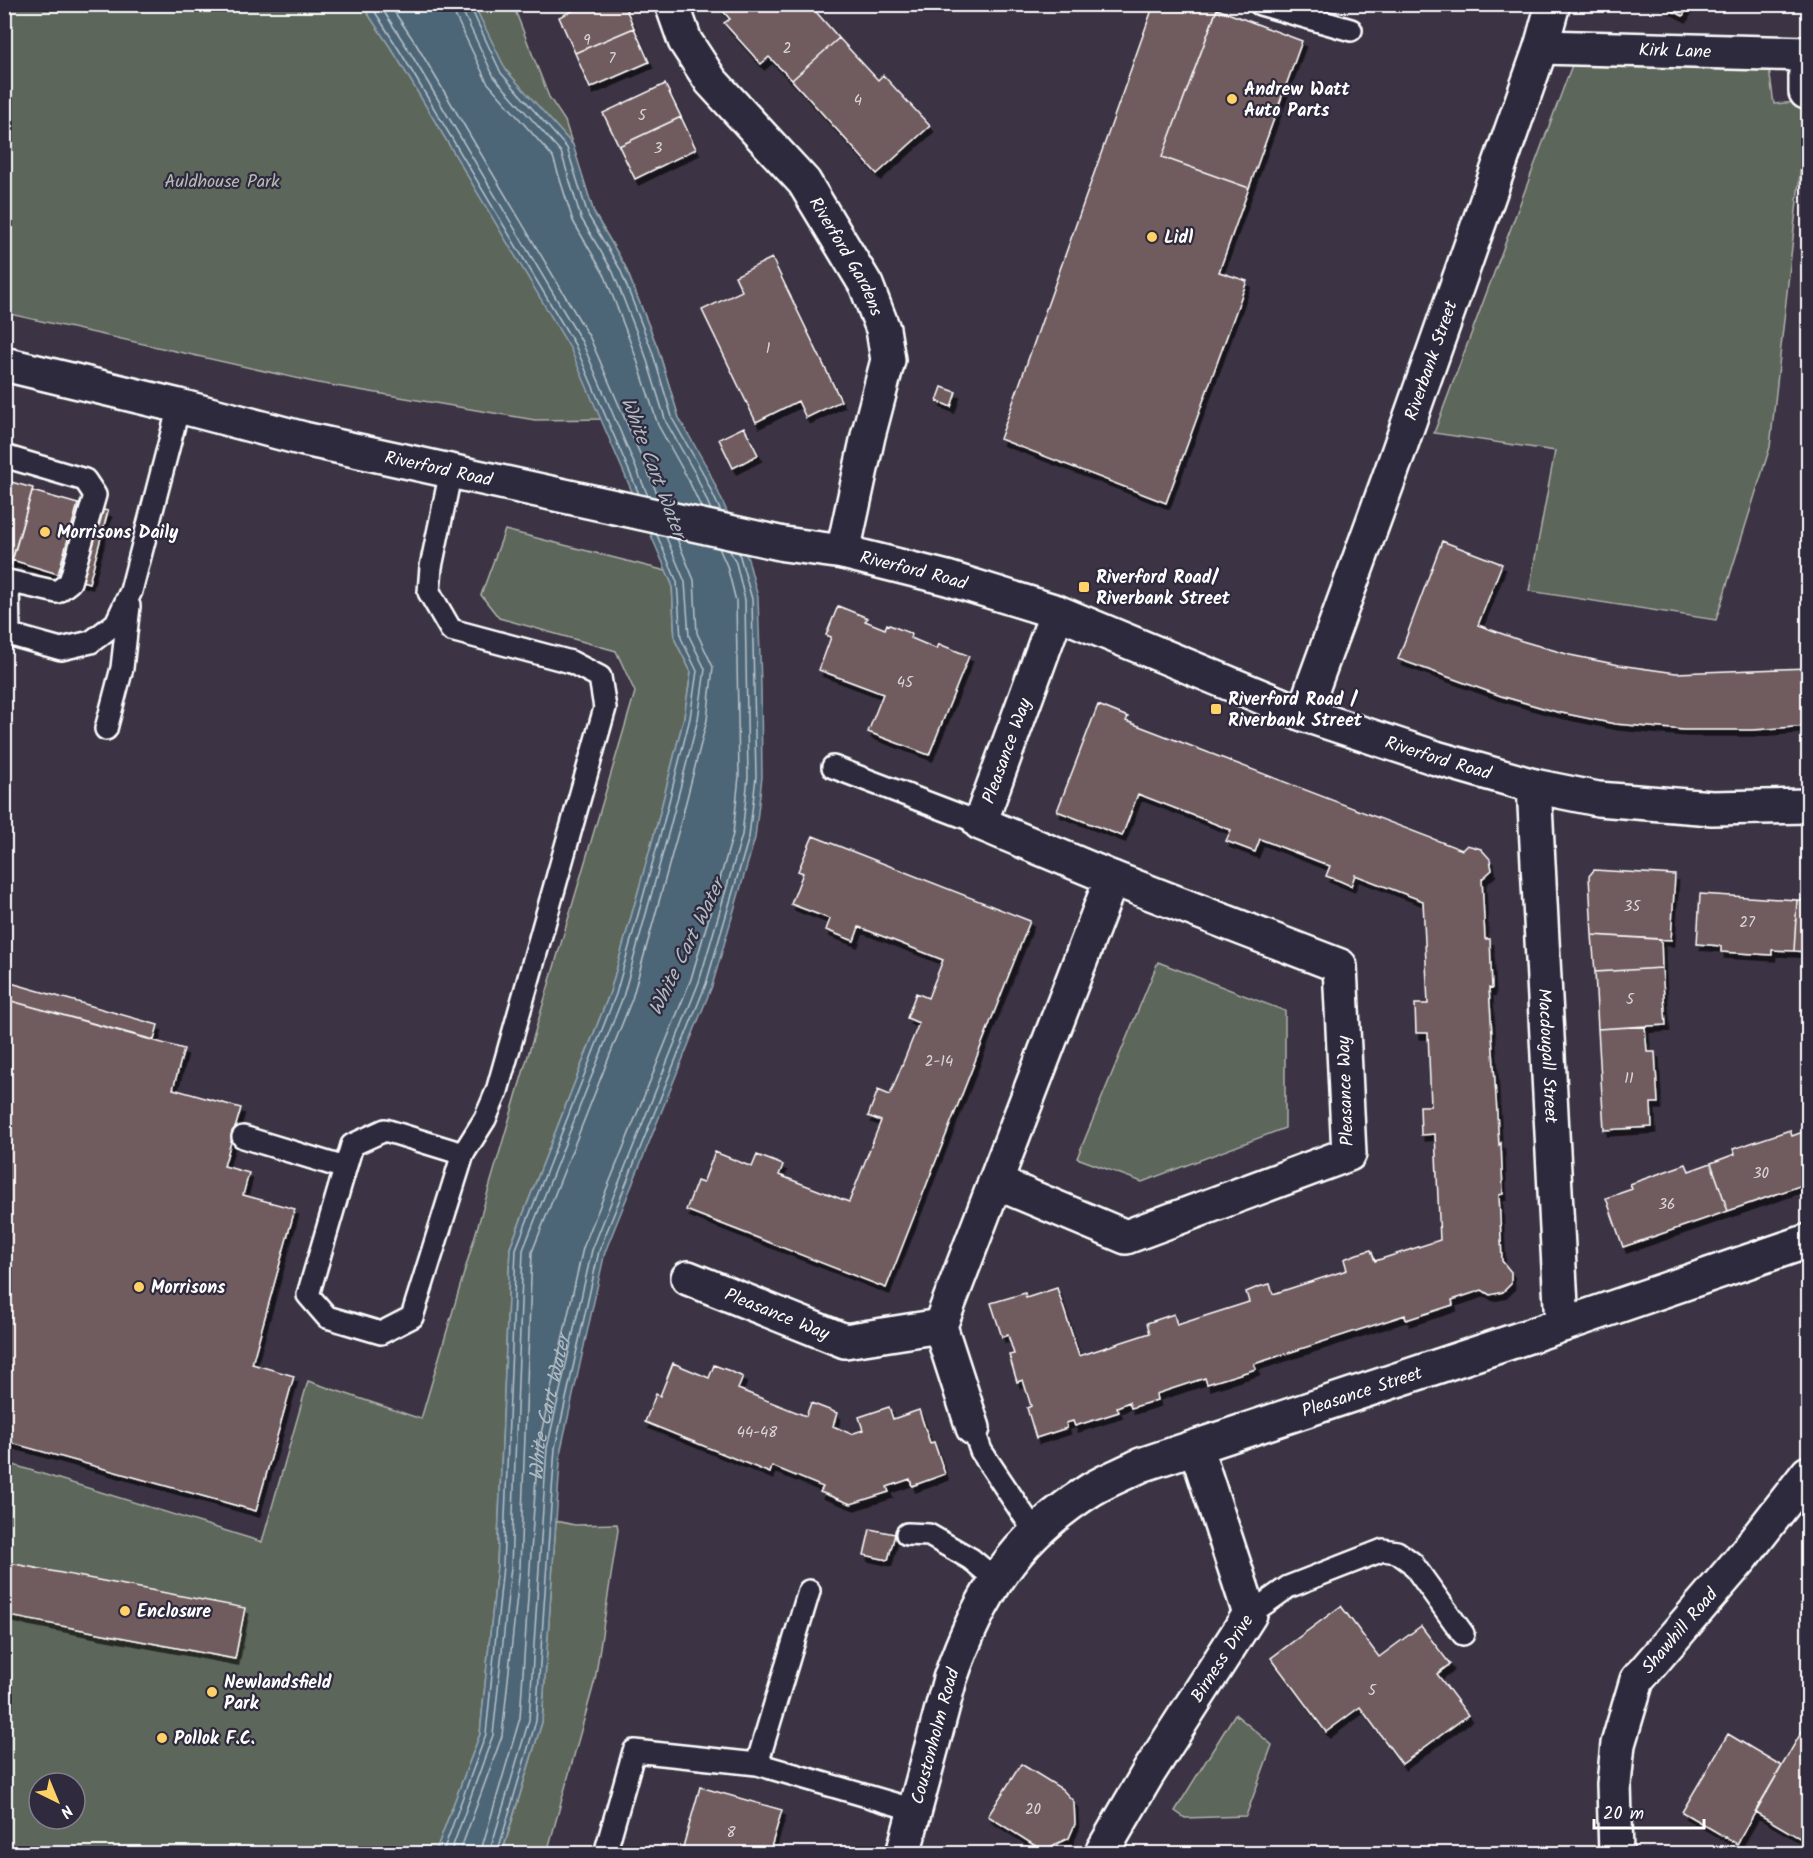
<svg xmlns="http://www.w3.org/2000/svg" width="1813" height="1858" font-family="Kalam,sans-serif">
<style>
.green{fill:#5d665a;stroke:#aeb2ac;stroke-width:1.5;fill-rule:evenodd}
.water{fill:#4e6677;stroke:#95a3ad;stroke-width:1.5}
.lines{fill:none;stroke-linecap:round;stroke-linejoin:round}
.shore{stroke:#b8c2c9;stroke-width:1.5}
.building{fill:#705b5e;stroke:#fff;stroke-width:1.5;filter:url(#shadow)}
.service-casing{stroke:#fff;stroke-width:26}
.minor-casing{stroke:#fff;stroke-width:38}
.tertiary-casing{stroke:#fff;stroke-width:38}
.service{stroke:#2f2a3d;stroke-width:21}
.minor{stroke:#2f2a3d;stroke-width:33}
.tertiary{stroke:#2f2a3d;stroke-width:33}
.poi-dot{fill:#ffd166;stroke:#2f2a3d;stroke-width:2}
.labels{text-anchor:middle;stroke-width:4.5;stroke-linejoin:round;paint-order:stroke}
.number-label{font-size:15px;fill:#dbd6d7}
.street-label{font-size:18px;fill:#fff;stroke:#2f2a3d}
.poi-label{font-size:18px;font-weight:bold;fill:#fff;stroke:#2f2a3d;text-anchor:start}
.park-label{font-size:18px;fill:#b6bab5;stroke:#2f2a3d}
.water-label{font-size:20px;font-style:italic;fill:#afbac2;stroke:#2f2a3d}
</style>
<defs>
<filter id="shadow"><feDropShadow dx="3.5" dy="6" stdDeviation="0" flood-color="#0009"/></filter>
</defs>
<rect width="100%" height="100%" fill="#3c3444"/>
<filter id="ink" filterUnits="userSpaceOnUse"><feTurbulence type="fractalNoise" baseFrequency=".0167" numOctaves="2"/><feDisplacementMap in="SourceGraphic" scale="12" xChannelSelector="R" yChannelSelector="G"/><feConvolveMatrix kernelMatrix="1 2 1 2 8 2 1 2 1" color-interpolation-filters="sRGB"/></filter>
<g filter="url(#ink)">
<path class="green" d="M5 5H513L549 97 565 121 594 213 625 266 658 349 679 418 535 420 318 383 5 313Z
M1572 65 1769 69 1774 104 1808 101 1770 447 1716 620 1529 591 1555 451 1434 433Z
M505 530 666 571 672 584 675 640 691 672 684 717 657 824 610 992 510 1248 497 1566 480 1734 435 1853H5L4 1462 262 1542 308 1381 421 1419 635 692 616 651 499 618 481 595ZM39 1783H75V1819H39Z
M1158 962 1285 1011V1128L1142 1182 1077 1158Z
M556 1521 575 1525 617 1524 618 1530 595 1680 547 1853 502 1854 542 1722Z
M1235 1714 1272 1745 1246 1816 1185 1818 1175 1811Z"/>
<path class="water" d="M362 5H474L506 70 573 145 594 213 625 266 658 349 679 418 708 469 748 559 758 597 761 685 762 777 755 838 712 986 605 1252 561 1449 542 1722 502 1853H435L480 1734 497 1566 510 1248 610 992 657 824 684 717 691 672 675 640 672 584 570 348 396 56Z"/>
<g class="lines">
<g class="shore">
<path d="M370 4 401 53 575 345 639 494"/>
<path d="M379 4 408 49 582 342 648 496"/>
<path d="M389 4 416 44 590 338 659 498"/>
<path d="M453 4 455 15 487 82 553 157 573 221 605 276 636 357 658 425 688 479 701 507"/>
<path d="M462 4 463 12 494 77 561 152 581 218 613 272 645 354 666 422 696 475 711 510"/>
<path d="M469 4 501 73 567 148 588 215 620 269 652 351 673 420 702 471 721 512"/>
<path d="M442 1854 486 1734 503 1566 516 1249 616 994 663 825 690 718 697 671 681 638 677 582 657 535"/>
<path d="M450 1854 493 1735 511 1567 523 1250 623 997 670 827 698 719 705 669 689 636 685 582 666 537"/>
<path d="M459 1854 502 1736 520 1567 532 1252 632 999 679 829 707 720 713 667 697 633 694 580 677 539"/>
<path id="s1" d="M480 1854 520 1718 538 1447 583 1248 691 979 733 834 739 776 736 601 727 566 719 548"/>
<path d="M489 1854 529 1720 547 1448 592 1250 699 982 742 835 748 777 745 600 736 563 730 551"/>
<path d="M497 1854 536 1721 555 1448 599 1251 706 984 749 837 756 777 752 599 739 553"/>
</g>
</g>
<path class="building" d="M587 4H624L634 28 575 53 559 17Z
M717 4H809L839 38 792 80 769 57 761 64 724 23 730 19Z
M1154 4H1219L1162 157 1249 188 1219 272 1247 281 1166 503 1000 439Z
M1659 4H1689L1683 16Z
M1217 9 1302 41 1249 188 1162 157Z
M634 28 649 62 590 88 575 53Z
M839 38 878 80 883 75 930 126 877 174 792 80Z
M665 84 681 117 619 146 603 113Z
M681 117 696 149 635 179 619 146Z
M772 258 841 401 806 418 798 401 756 422 702 310 742 291 735 276Z
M942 387 956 392 951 407 937 401Z
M744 427 758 455 733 468 719 439Z
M4 480 33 488 11 565 4 563Z
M32 491 78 504 58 574 12 560Z
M78 504 108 511 89 583 58 574Z
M1442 541 1502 564 1478 625 1522 641 1570 655 1619 665 1676 673 1808 668V726L1753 730H1684L1615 724 1557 712 1501 696 1398 659Z
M838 606 868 618 865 621 885 629 887 624 912 634 911 638 937 649 939 644 969 656 929 755 868 732 883 694 819 670 831 637 826 635Z
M1098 705 1128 717 1126 721 1462 850 1467 845 1481 849 1490 859 1492 870 1482 879 1485 939H1490L1492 989 1489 988 1499 1145 1501 1143 1503 1194 1499 1195 1502 1261 1511 1272V1284L1503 1292 1490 1295 1482 1290 1452 1300 1453 1305 1406 1320 1405 1315 1254 1364 1256 1369 1207 1384 1205 1378 1156 1394 1157 1400 1131 1408 1129 1402 1117 1407 1119 1412 1075 1426 1073 1421 1066 1423 1067 1428 1036 1438 1027 1408 1031 1406 1023 1380 1017 1382 1009 1355 1014 1354 1008 1335 1002 1337 991 1303 1025 1293 1026 1298 1057 1288 1079 1356 1150 1333 1147 1323 1174 1314 1177 1325 1249 1302 1246 1292 1258 1287 1270 1284 1273 1294 1347 1270 1344 1259 1357 1254 1371 1250 1375 1261 1440 1240 1435 1134 1421 1135 1420 1106H1431L1428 1033H1416L1415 1004H1428L1423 901 1355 875 1351 886 1340 881 1326 876 1330 866 1260 839 1255 852 1226 841 1231 830 1138 794 1122 836 1057 811Z
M813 836 1030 921 886 1288 686 1210 697 1181 703 1183 715 1152 752 1167 757 1155 783 1165 779 1175 849 1202 881 1121 868 1116 878 1090 890 1095 919 1023 907 1018 916 993 928 998 943 960 859 927 854 941 826 930 830 919 791 904 803 873 798 871Z
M1594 870 1675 875 1671 940 1592 935 1589 876Z
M1700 894 1797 900 1794 951 1772 950V955L1721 952V946L1697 944Z
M1797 900 1808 901V952L1794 951Z
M1592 935 1661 939 1662 968 1595 972Z
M1662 968 1666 1025 1598 1029 1595 972Z
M4 981 158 1025 154 1040 4 999Z
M4 999 184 1049 173 1089 241 1108 224 1166 249 1173 243 1195 295 1209 252 1364 294 1376 256 1511 4 1441Z
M1645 1026 1647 1052H1655L1658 1103H1651L1652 1127 1604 1130 1598 1029Z
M1790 1130 1792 1136 1808 1130V1183L1728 1211 1711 1163 1735 1154 1733 1149Z
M1711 1163 1728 1211 1623 1247 1606 1198 1632 1189 1630 1184 1686 1164 1689 1171Z
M673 1363 709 1378 714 1365 730 1371 743 1377 738 1389 806 1416 811 1403 837 1413 833 1426 851 1434 863 1430 859 1417 889 1407 893 1419 919 1410 930 1443 934 1442 945 1474 912 1486 910 1479 887 1487 889 1492 851 1504 820 1492 823 1487 772 1466 770 1473 645 1422 656 1394 660 1396Z
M870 1529 895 1534 888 1560 864 1555Z
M4 1562 245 1608 235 1659 4 1615Z
M1341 1606 1379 1657 1421 1626 1450 1664 1437 1674 1468 1715 1402 1764 1360 1707 1326 1732 1271 1658Z
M1808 1721V1843L1755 1812Z
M1728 1734 1782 1766 1737 1844 1682 1812Z
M1021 1764 1062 1789 1074 1802 1075 1824 1069 1838 1050 1847H1037L988 1816Z
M700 1787 782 1810 769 1854H681Z"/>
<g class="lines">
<defs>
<path id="service" d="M1260 4 1351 30
M4 456 85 480 95 495 70 582 57 592 8 581 9 634
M451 471 431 567 429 592 451 630 571 662 600 677 605 708 497 1091 485 1119 463 1154 412 1317 381 1333 327 1317 308 1295 352 1145 385 1130 463 1154
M4 633 61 649 91 642 116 623 131 591 179 406
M106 729 122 668 129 606
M833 767 980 823
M243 1137 345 1168
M973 1428 981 1451 1035 1532
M907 1534 929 1535 971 1559 996 1580
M1250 1614 1288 1587 1383 1550 1397 1552 1412 1563 1463 1634
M757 1764 809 1591
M605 1854 634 1751 757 1764 915 1810"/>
<g id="minor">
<path id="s2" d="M672 4 685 41 711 81 804 182 866 285 883 329 888 360 868 436 843 552"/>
<path id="s3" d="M1541 47 1808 54"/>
<path d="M1806 92V54"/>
<path id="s4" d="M1303 714 1392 470 1541 47 1553 4"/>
<path id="s5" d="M1534 786 1562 1325"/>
<path d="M995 1182 1126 1237 1349 1154 1340 966 1112 878"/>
<path id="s6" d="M688 1278 845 1341 940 1326"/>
<path id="s7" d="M973 1428 940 1326 1112 878 980 823 1057 612"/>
<path id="s8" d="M1101 1854 1147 1775 1250 1614 1196 1448"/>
<path id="s9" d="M1616 1854 1614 1784 1618 1744 1637 1680 1740 1560 1808 1473"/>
</g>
<g id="tertiary">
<path id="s10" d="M4 364 179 406 304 439 784 544 843 552 947 578 1057 612 1303 714 1436 758 1534 786 1598 799 1712 808 1808 806"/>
<path id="s11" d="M903 1854 950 1679C978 1597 1016 1536 1092 1489 1107 1480 1125 1473 1141 1465L1562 1325 1808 1241"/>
</g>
</defs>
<use href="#service" class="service-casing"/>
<use href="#minor" class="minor-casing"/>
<use href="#tertiary" class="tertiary-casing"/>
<use href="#service" class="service"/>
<use href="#minor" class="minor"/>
<use href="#tertiary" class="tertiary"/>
</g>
</g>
<g class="poi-dot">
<circle cx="1232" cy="99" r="6"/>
<circle cx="1152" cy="237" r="6"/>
<circle cx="45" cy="532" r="6"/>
<rect x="1078" y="581" width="12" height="12" rx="3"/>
<rect x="1210" y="703" width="12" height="12" rx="3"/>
<circle cx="139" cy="1287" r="6"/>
<circle cx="125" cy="1611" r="6"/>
<circle cx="212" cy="1692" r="6"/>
<circle cx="162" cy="1738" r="6"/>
</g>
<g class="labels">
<g class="number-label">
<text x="587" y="45">9</text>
<text x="787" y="53">2</text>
<text x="612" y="63">7</text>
<text x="858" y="105">4</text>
<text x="642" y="120">5</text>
<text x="658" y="153">3</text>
<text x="768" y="353">1</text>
<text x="905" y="687">45</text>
<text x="1632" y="911">35</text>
<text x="1747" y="927">27</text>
<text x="1630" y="1004">5</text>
<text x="939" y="1066">2-14</text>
<text x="1629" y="1083">11</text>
<text x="1761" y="1178">30</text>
<text x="1667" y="1209">36</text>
<text x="757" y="1437">44-48</text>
<text x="1372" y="1695">5</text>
<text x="1033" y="1814">20</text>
<text x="731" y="1837">8</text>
</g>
<g class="street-label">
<text dy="6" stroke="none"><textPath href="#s3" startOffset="134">Kirk Lane</textPath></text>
<text dy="6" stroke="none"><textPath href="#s2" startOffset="310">Riverford Gardens</textPath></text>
<text dy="6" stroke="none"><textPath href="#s4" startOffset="376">Riverbank Street</textPath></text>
<text dy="6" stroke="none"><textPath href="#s10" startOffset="447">Riverford Road</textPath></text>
<text dy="6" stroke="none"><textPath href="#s10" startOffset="933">Riverford Road</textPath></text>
<text dy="6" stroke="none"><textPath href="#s7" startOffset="807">Pleasance Way</textPath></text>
<text dy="6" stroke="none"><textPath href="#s10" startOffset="1491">Riverford Road</textPath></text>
<text dy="6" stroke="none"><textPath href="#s5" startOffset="270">Macdougall Street</textPath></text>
<text transform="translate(1345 1091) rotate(-92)" y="6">Pleasance Way</text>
<text dy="6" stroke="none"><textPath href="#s6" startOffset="96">Pleasance Way</textPath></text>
<text dy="6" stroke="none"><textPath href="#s11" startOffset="711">Pleasance Street</textPath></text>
<text dy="6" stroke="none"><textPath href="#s9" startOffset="242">Shawhill Road</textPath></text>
<text dy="6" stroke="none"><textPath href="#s8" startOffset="230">Birness Drive</textPath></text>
<text dy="6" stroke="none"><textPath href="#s11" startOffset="122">Coustonholm Road</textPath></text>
</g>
<g class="poi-label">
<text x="1244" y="95">Andrew Watt<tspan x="1244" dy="21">Auto Parts</tspan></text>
<text x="1164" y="243">Lidl</text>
<text x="57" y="538">Morrisons Daily</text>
<text x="1096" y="583">Riverford Road/<tspan x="1096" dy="21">Riverbank Street</tspan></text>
<text x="1228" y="705">Riverford Road /<tspan x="1228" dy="21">Riverbank Street</tspan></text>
<text x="151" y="1293">Morrisons</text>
<text x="137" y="1617">Enclosure</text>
<text x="224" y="1688">Newlandsfield<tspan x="224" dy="21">Park</tspan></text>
<text x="174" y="1744">Pollok F.C.</text>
</g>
<g class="park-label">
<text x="222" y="187">Auldhouse Park</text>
</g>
<g class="water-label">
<text transform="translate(654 467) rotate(69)" y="7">White Cart Water</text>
<text transform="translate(686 947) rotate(-64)" y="7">White Cart Water</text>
<text dy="7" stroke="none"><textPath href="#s1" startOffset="454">White Cart Water</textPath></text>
</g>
</g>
<rect width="1813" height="1858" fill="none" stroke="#2f2a3d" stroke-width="24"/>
<rect x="12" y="12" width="1789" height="1834" fill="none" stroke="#fff" stroke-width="2" filter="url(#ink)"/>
<g transform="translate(57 1801) rotate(137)"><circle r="28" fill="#2f2a3d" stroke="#827f8b" stroke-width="1.5"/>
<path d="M0-4.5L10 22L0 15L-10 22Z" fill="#ffd166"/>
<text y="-9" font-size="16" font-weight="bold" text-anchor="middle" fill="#ffffff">N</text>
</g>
<path d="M1594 1819v9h110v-9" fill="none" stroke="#ffffff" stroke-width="3"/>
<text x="1603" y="1819" font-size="18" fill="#ffffff" stroke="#2f2a3d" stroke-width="4.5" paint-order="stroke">20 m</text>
</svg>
